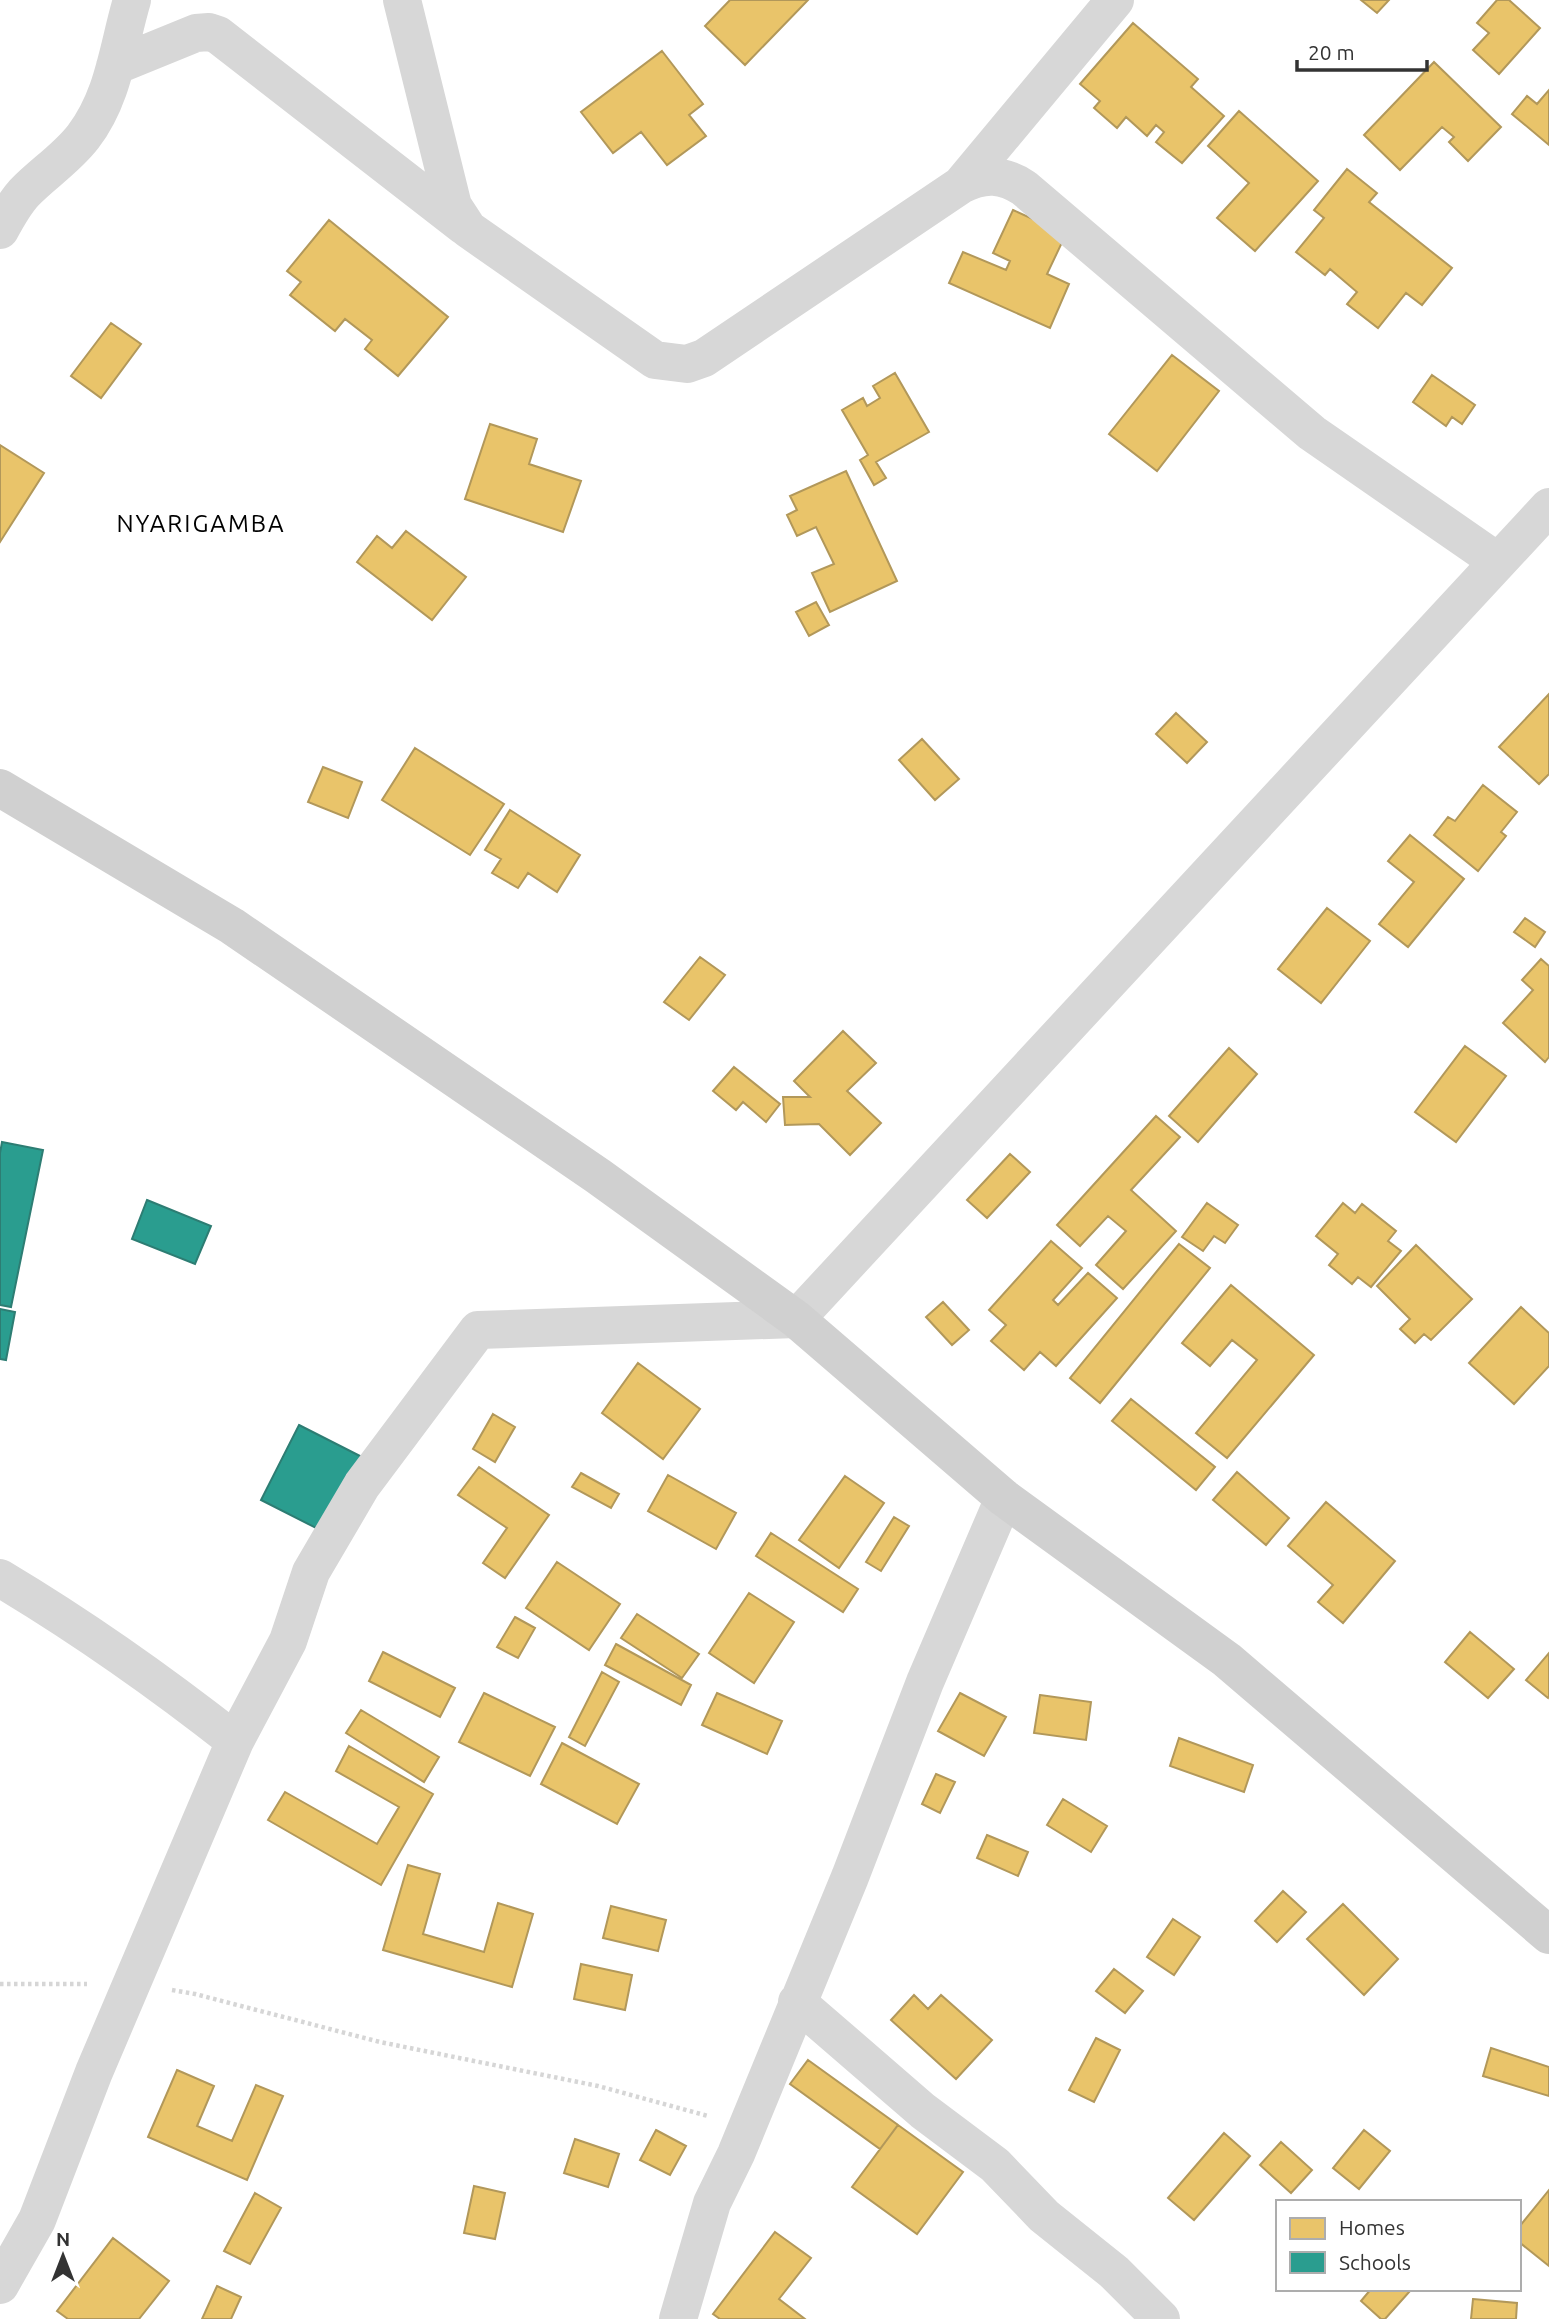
<svg xmlns="http://www.w3.org/2000/svg" width="1549" height="2319" font-family="Ubuntu,sans-serif">
<style>
.homes{fill:#e9c46a;stroke:#b2985a;stroke-width:2}
.schools{fill:#2a9d8f;stroke:#2d7d73;stroke-width:2}
.lines{fill:none;stroke-linecap:round;stroke-linejoin:round}
.path{stroke:#d6d6d6;stroke-width:4.5;stroke-dasharray:3.5 3.5;stroke-linecap:butt}
.street{stroke:#d7d7d7;stroke-width:38}
.secondary{stroke:#d0d0d0;stroke-width:38}
.labels{text-anchor:middle;stroke-width:7;stroke-linejoin:round;paint-order:stroke}
.quarter-label{font-size:24px;letter-spacing:2px;fill:#000;stroke:#fff}
</style>
<rect width="100%" height="100%" fill="#fff"/>
<path class="homes" d="M730 0H808L745 65 705 26Z
M1361 0H1389L1377 13Z
M1497 0H1509L1540 28 1499 74 1473 50 1489 33 1477 23Z
M1133 23 1198 79 1191 87 1224 116 1182 163 1156 142 1164 132 1156 125 1147 136 1126 117 1117 128 1094 108 1100 101 1080 84Z
M662 51 703 104 689 115 706 136 667 165 641 132 613 153 581 112Z
M1434 62 1501 127 1468 161 1449 142 1454 137 1442 127 1400 170 1364 135Z
M1549 90V145L1512 114 1527 96 1537 104Z
M1239 111 1318 181 1255 251 1217 218 1249 183 1208 146Z
M1347 169 1377 193 1369 202 1452 268 1422 305 1406 293 1378 328 1347 304 1357 292 1330 269 1325 275 1296 252 1324 218 1314 210Z
M1013 210 1066 234 1047 274 1069 284 1050 328 949 283 963 252 1006 270 1010 261 993 253Z
M329 220 448 317 398 376 365 349 372 340 345 319 335 331 290 295 301 282 287 271Z
M111 323 141 344 101 398 71 376Z
M1172 355 1219 391 1157 471 1109 434Z
M895 373 929 432 876 462 886 478 874 485 860 460 868 455 842 410 863 398 867 406 880 398 873 386Z
M1432 375 1475 405 1462 424 1452 417 1446 426 1413 402Z
M490 424 537 439 529 464 581 481 563 532 465 499Z
M0 445 44 473 0 542Z
M846 471 897 581 830 612 812 573 834 564 816 527 797 536 787 515 797 510 790 496Z
M406 531 466 577 432 620 357 562 377 536 392 548Z
M816 602 829 625 809 636 796 612Z
M1549 694V774L1539 784 1499 747Z
M1176 713 1207 742 1187 763 1156 734Z
M922 739 959 779 935 800 899 760Z
M415 748 504 804 470 855 382 800Z
M323 767 362 782 348 818 308 802Z
M1483 785 1517 812 1501 832 1506 836 1478 871 1434 835 1448 817 1455 821Z
M510 810 580 855 557 892 528 873 518 888 492 873 501 859 485 850Z
M1410 835 1464 879 1408 947 1379 924 1414 882 1388 861Z
M1327 908 1370 941 1321 1003 1278 969Z
M1525 918 1545 932 1535 947 1514 932Z
M700 957 725 975 689 1020 664 1002Z
M1541 959 1549 966V1057L1545 1062 1503 1023 1533 990 1522 980Z
M843 1031 876 1063 847 1091 881 1123 850 1155 819 1124 785 1125 783 1097H810L794 1081Z
M1465 1046 1506 1076 1456 1142 1415 1112Z
M1229 1048 1257 1074 1198 1142 1169 1116Z
M734 1067 780 1104 766 1122 743 1102 736 1110 713 1091Z
M1156 1116 1180 1137 1131 1190 1176 1231 1123 1289 1096 1265 1126 1231 1108 1216 1080 1246 1057 1225Z
M1010 1154 1030 1172 987 1218 967 1200Z
M1207 1203 1238 1225 1225 1243 1214 1236 1203 1251 1182 1237Z
M1343 1203 1355 1213 1362 1204 1396 1231 1388 1241 1401 1251 1371 1287 1358 1277 1352 1284 1329 1265 1338 1254 1316 1236Z
M1051 1241 1082 1268 1053 1300 1058 1305 1088 1273 1117 1298 1056 1366 1040 1352 1024 1370 991 1341 1006 1325 989 1310Z
M1179 1244 1210 1268 1100 1403 1070 1378Z
M1416 1245 1472 1299 1431 1340 1424 1334 1415 1343 1400 1329 1410 1319 1377 1286Z
M1231 1285 1314 1355 1227 1458 1196 1433 1257 1360 1232 1340 1210 1366 1182 1343Z
M943 1302 969 1330 952 1345 926 1317Z
M1521 1307 1549 1333V1366L1514 1404 1469 1363Z
M638 1363 700 1409 663 1459 602 1413Z
M1131 1399 1215 1467 1196 1490 1112 1421Z
M493 1414 515 1427 495 1462 473 1449Z
M479 1467 549 1515 505 1578 483 1563 507 1528 458 1495Z
M1237 1472 1289 1518 1266 1545 1213 1500Z
M581 1473 619 1494 611 1508 572 1487Z
M668 1475 736 1513 716 1549 648 1511Z
M845 1476 884 1503 839 1568 799 1540Z
M1326 1502 1395 1561 1343 1623 1318 1602 1333 1585 1288 1546Z
M894 1517 909 1526 881 1571 866 1562Z
M771 1533 858 1589 843 1612 756 1556Z
M557 1562 620 1604 589 1650 526 1608Z
M749 1593 794 1622 754 1683 709 1653Z
M637 1614 699 1654 682 1678 621 1638Z
M515 1617 535 1628 518 1658 497 1647Z
M1470 1632 1514 1669 1488 1698 1445 1662Z
M616 1644 691 1685 681 1705 605 1665Z
M383 1652 455 1688 440 1717 369 1681Z
M1549 1653V1696L1548 1698 1526 1680Z
M602 1672 619 1682 585 1746 569 1737Z
M484 1693 555 1727 530 1776 459 1742Z
M717 1693 782 1721 767 1754 702 1725Z
M960 1693 1006 1717 984 1756 938 1731Z
M1040 1695 1091 1702 1086 1740 1034 1733Z
M361 1710 439 1757 424 1782 346 1733Z
M1179 1738 1253 1765 1244 1792 1170 1766Z
M562 1743 639 1784 617 1824 541 1784Z
M349 1746 433 1794 381 1885 268 1820 285 1792 377 1844 399 1807 336 1771Z
M936 1774 955 1782 940 1813 922 1804Z
M1063 1799 1107 1826 1091 1852 1047 1825Z
M987 1835 1028 1852 1018 1876 977 1858Z
M408 1865 440 1874 423 1934 484 1952 498 1903 533 1914 512 1987 383 1950Z
M1283 1891 1306 1912 1277 1942 1255 1921Z
M1343 1904 1398 1959 1364 1995 1307 1939Z
M611 1906 666 1920 658 1951 603 1938Z
M1173 1919 1200 1937 1174 1975 1147 1957Z
M581 1964 632 1975 625 2010 574 1999Z
M1114 1969 1143 1991 1125 2013 1096 1991Z
M914 1995 928 2009 941 1995 992 2040 956 2079 891 2020Z
M1096 2038 1120 2050 1094 2102 1069 2090Z
M1491 2048 1549 2067V2096L1483 2076Z
M808 2060 898 2125 880 2149 790 2084Z
M177 2070 214 2086 197 2126 232 2141 256 2085 283 2096 247 2180 148 2137Z
M898 2125 963 2172 917 2234 852 2187Z
M656 2130 686 2146 670 2175 640 2160Z
M1364 2130 1390 2151 1359 2189 1333 2168Z
M1224 2133 1250 2156 1194 2220 1168 2198Z
M575 2139 619 2154 608 2187 564 2173Z
M1281 2142 1312 2170 1291 2193 1260 2165Z
M474 2186 505 2193 495 2239 464 2233Z
M1549 2190V2266L1519 2242V2227Z
M255 2193 281 2208 250 2264 224 2251Z
M775 2232 811 2258 779 2299 805 2319H720L713 2314Z
M113 2238 169 2281 139 2319H68L57 2311Z
M217 2286 241 2297 231 2319H202Z
M1371 2289H1408L1410 2291 1385 2319H1381L1361 2301Z
M1473 2299 1517 2303 1516 2319H1471Z"/>
<path class="schools" d="M2 1142 43 1150 11 1307 0 1305V1153Z
M147 1200 211 1226 195 1264 132 1239Z
M0 1309 15 1312 6 1360 0 1359Z
M299 1425 362 1457 324 1532 261 1500Z"/>
<g class="lines">
<path class="path" d="M0 1984H87
M172 1990 195 1994 380 2042 598 2086 708 2116"/>
<path class="street" d="M402 0 453 206 468 229 655 360 687 364 704 358 961 185C984 173 1003 174 1024 188L1312 433 1497 561
M115 66 196 33 209 32 218 35 464 226
M961 185 1115 0
M0 230C7 217 14 204 24 193 42 174 66 159 83 137 114 97 118 47 132 0
M0 1578C82 1627 160 1682 235 1741
M797 2002 923 2111 995 2165 1044 2216 1114 2272 1161 2319
M0 2285 37 2220 94 2072 235 1741 288 1641 311 1572 362 1485 478 1330 796 1319 1549 507
M678 2319 712 2203 736 2154 850 1877 925 1682 1004 1498"/>
<path class="secondary" d="M0 788 232 926 598 1176 796 1319 1004 1498 1227 1660 1549 1935"/>
</g>
<g class="labels">
<g class="quarter-label">
<text x="201" y="532">NYARIGAMBA</text>
</g>
</g>
<rect x="1276" y="2200" width="245" height="91" fill="#ffffff" stroke="#adadad" stroke-width="2"/>
<rect x="1290" y="2218" width="35" height="21" fill="#e9c46a" stroke="#adadad" stroke-width="2"/>
<text x="1339" y="2235" font-size="21" fill="#333333">Homes</text>
<rect x="1290" y="2252" width="35" height="21" fill="#2a9d8f" stroke="#adadad" stroke-width="2"/>
<text x="1339" y="2270" font-size="21" fill="#333333">Schools</text>
<g transform="translate(63 2256)" stroke="#ffffff" stroke-width="5" paint-order="stroke">
<path d="M0-5L12 26L0 18L-12 26Z" fill="#333333"/>
<text y="-10" font-size="19" font-weight="bold" text-anchor="middle" fill="#333333">N</text>
</g>
<path d="M1297 60v10h130v-10" fill="none" stroke="#333333" stroke-width="3.5"/>
<text x="1308" y="60" font-size="21" fill="#333333" stroke="#ffffff" stroke-width="5" paint-order="stroke">20 m</text>
</svg>
